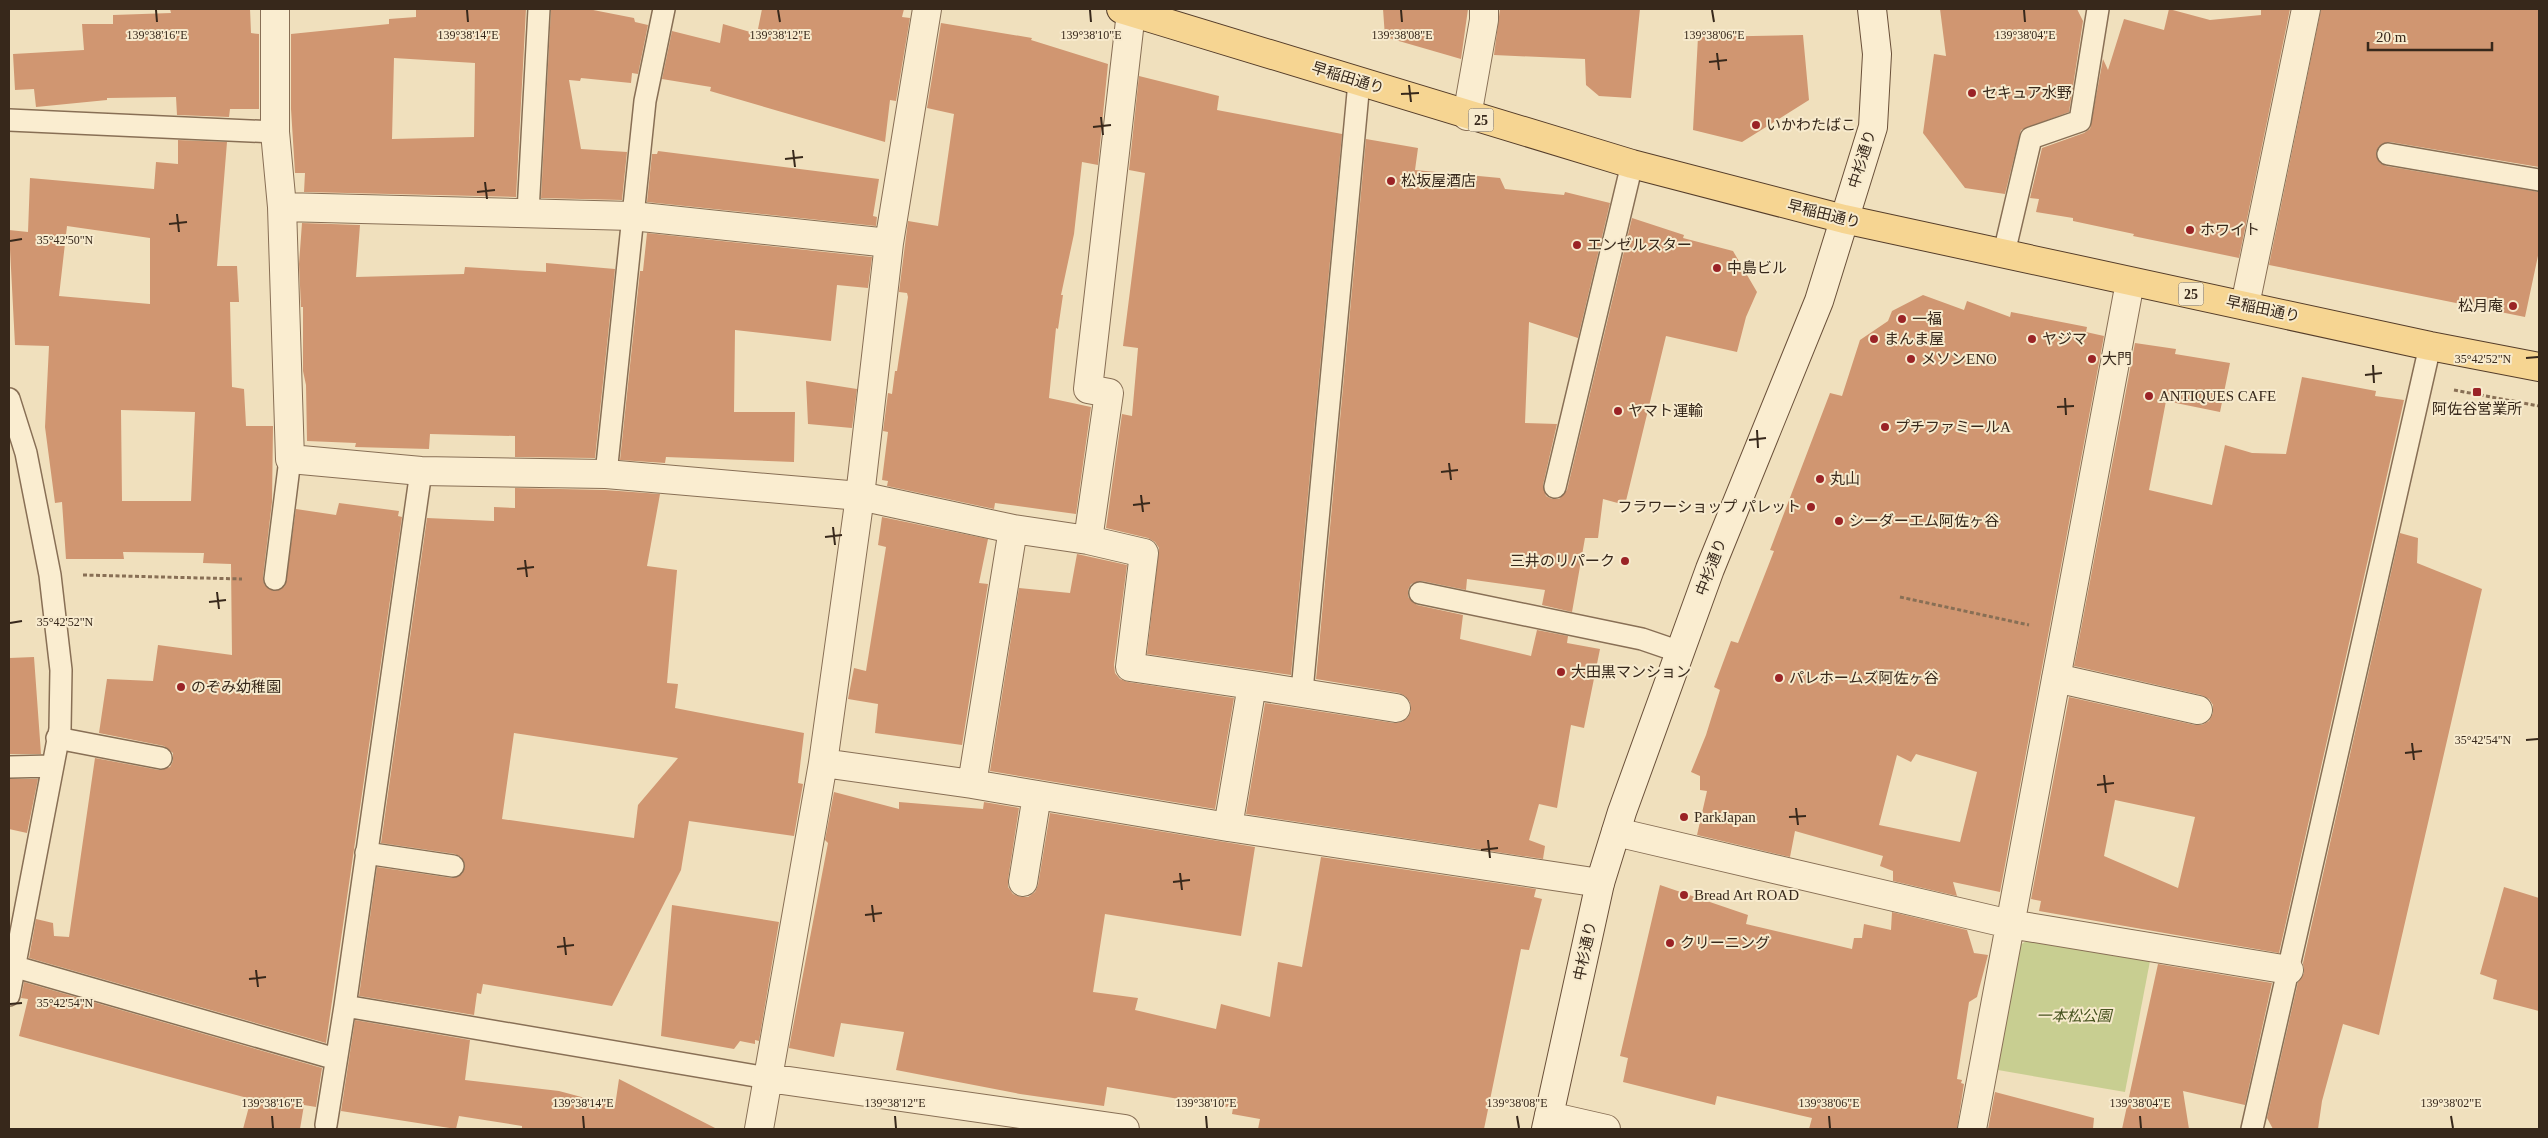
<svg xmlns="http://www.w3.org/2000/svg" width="2548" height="1138" font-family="'Times New Roman','Noto Sans JP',serif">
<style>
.green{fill:#c8ce91}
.building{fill:#d09671;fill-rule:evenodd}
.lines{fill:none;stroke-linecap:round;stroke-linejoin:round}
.lane-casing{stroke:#886f55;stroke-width:24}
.street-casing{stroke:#886f55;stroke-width:30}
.secondary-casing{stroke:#6a5039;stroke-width:30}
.primary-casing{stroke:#553d2a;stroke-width:30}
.path{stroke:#886f55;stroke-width:3;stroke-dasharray:4 2.5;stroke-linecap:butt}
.lane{stroke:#faedd0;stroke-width:21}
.street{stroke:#faedd0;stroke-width:28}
.secondary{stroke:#faedd0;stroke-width:28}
.primary{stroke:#f6d592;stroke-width:28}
.ticks{fill:none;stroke:#37281b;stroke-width:2}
.poi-dot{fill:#9a2326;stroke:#f7eacd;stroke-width:2}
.labels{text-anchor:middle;stroke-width:4;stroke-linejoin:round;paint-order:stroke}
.shield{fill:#f7eacd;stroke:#716250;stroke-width:1}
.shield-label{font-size:14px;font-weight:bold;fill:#37281b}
.street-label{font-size:15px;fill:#37281b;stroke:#f7eacd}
.poi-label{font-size:15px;fill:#37281b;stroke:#f7eacd;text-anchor:start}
.park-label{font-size:15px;font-style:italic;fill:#485420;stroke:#f7eacd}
.ticks-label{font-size:12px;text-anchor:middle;fill:#37281b;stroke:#f7eacd;stroke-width:4;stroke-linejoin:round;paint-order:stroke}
</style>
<rect width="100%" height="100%" fill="#f0e0bd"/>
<path class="green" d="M2031 938 2150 961 2125 1092 1998 1070 2020 945Z"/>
<path class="building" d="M170 9H250L251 33 259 34V109H230L229 117 177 115 176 97 107 98V100L36 107 34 89 15 90 13 54 84 50 82 24H113V15L171 13Z
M416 9H526L516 197 304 192 305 173H295L291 109V34L389 24V19L416 17ZM394 58 475 63 474 137 392 139Z
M551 9H588L634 18 635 22 648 25 638 74 632 73 631 83 581 78 580 81 569 80 581 149 627 152 622 200 541 198Z
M762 9H904L902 17 910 18 896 101 890 100 885 142 710 91 711 87 662 79 672 31 720 43 723 24 757 34Z
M1383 9H1468L1461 59 1385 37Z
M1500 9H1640L1631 98 1599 96 1586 85 1585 59 1494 55Z
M1940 9H2077L2083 21 2069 112 2021 130 2005 194 1965 188 1923 133 1934 54 1946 56Z
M2169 9 2210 20 2261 15V9H2290L2239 258 2133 236 2134 234 2073 221V218L2036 212 2039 199 2030 198 2042 148 2084 133 2090 129 2103 59 2108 70 2124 19 2164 30Z
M2321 9H2539V167L2390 142 2379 146 2376 152 2380 163 2386 166 2539 192V251L2525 317 2269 265Z
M941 23 1032 38 1031 40 1108 64 1098 165 1082 162 1074 234 1061 295H1063L1058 329 1056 328 1049 398 1091 407 1076 514 995 503 994 509 887 486 888 481 882 480 888 432 883 431 888 393 892 394 895 371H897L908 297 907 293 899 292 908 221 938 226 954 114 927 108Z
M1803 35 1809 100 1742 142 1693 130 1698 37Z
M1139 76 1219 96 1217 110 1342 134 1291 675 1147 654 1159 548 1155 542 1148 538 1106 528 1122 414 1132 416 1138 348 1123 346 1145 173 1129 170Z
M1366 139 1418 148 1415 170 1500 178 1505 189 1564 195 1565 192 1610 203 1578 338 1529 322 1525 423 1557 424 1543 485 1546 496 1552 499H1559L1567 490 1632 218 1684 235 1683 238 1733 251 1757 292 1746 317 1737 352 1666 336 1625 505 1603 499 1598 538H1585L1572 612 1542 605 1545 590 1467 579 1466 590 1422 581 1411 584 1408 590V597L1417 605 1463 615 1460 639 1531 656 1537 630 1568 636 1567 643 1600 649 1584 728 1571 725 1557 808 1539 804 1529 840 1545 846 1543 859 1246 814 1265 703 1394 723 1402 722 1408 717 1411 711 1410 702 1405 696 1399 693 1316 679Z
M178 140 227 142 217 266H237L239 302H230L232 387 244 389 246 426H273L272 502 263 577 264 584 274 591 285 586 296 509 336 515 339 503 399 511 398 516 402 517 326 1043 29 958 36 919 53 923 54 936 69 937 95 758 159 770 170 767 173 761V753L164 746 99 733 107 679 153 681 158 645 232 655 231 564 203 563 204 553 123 552 124 559H66L62 502 55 503 45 427 49 346 15 345 9 230 28 232 30 178 154 189 156 162 178 164ZM67 226 150 238V304L59 296ZM121 410 195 412 191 501H122Z
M658 151 879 179 873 216 877 217 876 226 647 202 652 154H657Z
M302 223 360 225 356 277 464 274 465 267 546 272V263L615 269 595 458 515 457V436L430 434 429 449 355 447 356 443 307 441 306 385 303 371V307H301L299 264Z
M647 233 872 257 868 288 837 285 831 341 735 330 734 412H795L794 462 666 457 665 463 620 460 640 271H643Z
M1923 295 1964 310 1967 301 2010 317 2011 312 2087 327 2086 332 2104 336 2000 892 1953 882 1957 896 1893 881V871L1880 866 1883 856 1795 831 1790 857 1697 835 1707 791 1700 790V776L1691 772 1706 735 1720 690 1714 687 1731 641 1738 643 1774 551 1770 550 1830 393 1842 396 1860 340 1888 321 1892 311ZM1916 754 1977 772 1960 842 1879 825 1897 755 1911 762Z
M2135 343 2176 349 2175 354 2230 363 2220 412 2166 401 2149 490 2212 505 2225 445 2252 453 2286 454 2302 377 2376 391 2375 396 2404 400 2279 953 2039 911 2041 901 2031 899 2069 697 2195 725H2202L2209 721 2213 713V705L2209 699 2201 695 2074 666ZM2115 800 2195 817 2178 888 2104 856Z
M806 381 857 389 852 428 808 424Z
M515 488 605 490 660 494 647 566 677 570 667 683 678 684 675 708 804 733 798 783 803 784 794 836 689 821 681 870 612 1006 483 984 481 994 477 993 474 1015 359 996 377 867 452 878 462 874 465 867 461 857 455 854 381 843 427 518 494 521V507L515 508ZM514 733 678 758 638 805 634 838 502 819Z
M882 517 988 539 979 583 988 584 962 745 875 733 878 704 848 699 854 668 866 671 886 547 878 545Z
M2400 533 2418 538 2417 563 2482 589 2379 1035 2343 1024 2322 1101 2318 1129H2273L2267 1118 2298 982 2304 973 2303 963Z
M1077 554 1127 565 1114 665 1115 673 1120 679 1128 682 1234 698 1215 809 990 771 1019 588 1070 593Z
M34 657 41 754H9V658Z
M9 779H38L27 833 9 829Z
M834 792 899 809V802L983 809 984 802 1019 808 1008 880V887L1013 894 1021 897H1028L1035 892 1038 885 1050 813 1255 847 1241 936 1105 914 1093 992 1138 998 1135 1010 1216 1029 1221 1004 1270 1017 1278 962 1302 967 1321 857 1536 889 1534 897 1542 899 1529 950 1521 949 1484 1129H1258L1260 1119 1232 1114 1233 1108 1107 1087 1104 1106 1020 1094 896 1070 904 1032 841 1023 834 1057 789 1048 828 843 825 840Z
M1660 885 1748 915 1746 924 1852 949 1854 938H1862L1864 924 1891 930 1892 912 1967 930 1974 953 1988 955 1977 997 1969 1002 1957 1079 1962 1080 1961 1083 1964 1084 1957 1129H1809L1812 1118 1717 1096 1715 1105 1623 1082 1628 1058 1620 1056Z
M2504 887 2539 898V1011L2493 999 2497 980 2480 974Z
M672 905 779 922 759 1041 755 1040V1044L740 1041 734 1049 661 1036Z
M2158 964 2272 983 2245 1105 2183 1091 2189 1129H2122Z
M24 982 322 1068 316 1107 304 1105 300 1129H243L251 1099 19 1036 28 999 21 998Z
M355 1020 470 1040 465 1080 559 1091 615 1106 619 1079 717 1129H522V1126L459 1116 456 1129 341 1111Z
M1995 1092 2094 1118 2093 1129H1988Z"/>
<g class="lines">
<defs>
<path id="lane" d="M9 120 275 132
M2388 154 2539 180
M528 212 539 9
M2004 253 2031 138 2080 121 2098 9
M9 399 26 453 50 575 61 670 60 729 9 995
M606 474 645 101 664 9
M1555 487 1632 164
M275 579 290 459
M1420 593 1642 639 1680 652
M1302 691 1359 82
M57 738 161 758
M9 767 52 766
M366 853 453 866
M16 967 336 1059
M345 1006 421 471
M326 1125 345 1006 768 1078
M2252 1129 2430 346"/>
<path id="street" d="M275 9V132L282 207 290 459 421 471 606 474 860 496 1013 529
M1467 116 1484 20V9
M282 207 632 216 889 243
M2245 305 2306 9
M1088 540 1109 393 1088 389 1131 12
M2056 678 2198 710
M1252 685 1396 708
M823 763 972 784 1013 529 1088 540 1144 553 1130 667 1252 685 1228 827 1600 883
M972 784 1228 827
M1616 832 2010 924 2289 970
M1023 882 1037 795
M768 1078 1125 1129
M1549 1116 1606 1129
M759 1129 823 763 860 496 889 243 927 9
M1972 1129 2130 282"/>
<path id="secondary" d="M1546 1129 1600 883 1622 812 1710 569 1819 301 1873 127 1877 54 1872 9"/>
<path id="primary" d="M1121 9 1632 164 1844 219 2430 346 2539 367"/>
</defs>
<use href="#lane" class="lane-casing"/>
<use href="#street" class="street-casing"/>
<use href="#secondary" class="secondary-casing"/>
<use href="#primary" class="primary-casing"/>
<path class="path" d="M2454 390 2539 406
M83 575 242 579
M1900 597 2029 625"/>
<use href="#lane" class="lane"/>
<use href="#street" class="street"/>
<use href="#secondary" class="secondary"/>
<use href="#primary" class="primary"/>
</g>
<path class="ticks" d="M156 10 157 22M467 10 468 22M778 10 780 22M1090 10 1091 22M1401 10 1402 22M1712 10 1714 22M2024 10 2025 22M1717 53 1719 70M1709 62 1727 60M1409 85 1411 102M1401 94 1419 93M1101 117 1103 135M1093 127 1111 125M793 150 795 167M785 159 803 157M485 182 487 199M477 192 495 190M177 214 179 232M169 224 187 222M10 241 22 239M2526 358 2538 357M2373 365 2374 383M2365 375 2382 373M2065 398 2066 415M2057 407 2074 406M1757 430 1758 448M1749 440 1766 438M1449 463 1451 480M1441 472 1458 470M1141 495 1143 512M1133 505 1150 503M833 527 835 545M825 537 842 535M525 560 527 577M517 569 534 567M217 592 219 609M209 602 226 600M10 623 22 621M2526 740 2538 739M2412 743 2414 760M2405 753 2422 751M2104 775 2106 793M2097 785 2114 783M1796 808 1798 825M1789 817 1806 816M1488 840 1490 858M1481 850 1498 848M1180 873 1182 890M1173 882 1190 880M872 905 874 922M865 915 882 913M564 937 566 955M557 947 574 945M256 970 258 987M249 979 266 977M10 1004 22 1003M272 1116 273 1128M583 1116 584 1128M895 1116 896 1128M1206 1116 1207 1128M1517 1116 1519 1128M1829 1116 1830 1128M2140 1116 2141 1128M2451 1116 2453 1128"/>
<g class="poi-dot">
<circle cx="1972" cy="93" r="5"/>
<circle cx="1756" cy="125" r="5"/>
<circle cx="1391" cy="181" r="5"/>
<circle cx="2190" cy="230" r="5"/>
<circle cx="1577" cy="245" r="5"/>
<circle cx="1717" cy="268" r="5"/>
<circle cx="2513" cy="306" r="5"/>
<circle cx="1902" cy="319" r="5"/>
<circle cx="1874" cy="339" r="5"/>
<circle cx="2032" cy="339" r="5"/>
<circle cx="1911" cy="359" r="5"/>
<circle cx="2092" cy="359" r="5"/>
<rect x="2472" y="387" width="10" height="10" rx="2.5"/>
<circle cx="2149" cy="396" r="5"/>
<circle cx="1618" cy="411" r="5"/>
<circle cx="1885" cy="427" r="5"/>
<circle cx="1820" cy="479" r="5"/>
<circle cx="1811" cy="507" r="5"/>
<circle cx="1839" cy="521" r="5"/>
<circle cx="1625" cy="561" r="5"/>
<circle cx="1561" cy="672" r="5"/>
<circle cx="1779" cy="678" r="5"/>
<circle cx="181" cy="687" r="5"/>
<circle cx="1684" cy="817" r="5"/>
<circle cx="1684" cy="895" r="5"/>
<circle cx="1670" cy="943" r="5"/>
</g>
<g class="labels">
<g class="shield">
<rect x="1468.5" y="108.5" width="25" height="23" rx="4"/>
<rect x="2178.5" y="282.5" width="25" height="23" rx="4"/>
</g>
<g class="shield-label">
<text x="1481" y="125">25</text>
<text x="2191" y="299">25</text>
</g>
<g class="street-label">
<text transform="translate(1348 78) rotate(17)" y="5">早稲田通り</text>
<text transform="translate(1862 159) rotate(-73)" y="5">中杉通り</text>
<text transform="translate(1824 214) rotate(14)" y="5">早稲田通り</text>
<text transform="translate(2263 309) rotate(12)" y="5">早稲田通り</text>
<text transform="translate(1711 567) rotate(-69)" y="5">中杉通り</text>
<text transform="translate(1585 951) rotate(-78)" y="5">中杉通り</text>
</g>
<g class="poi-label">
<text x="1982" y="98">セキュア水野</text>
<text x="1766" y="130">いかわたばこ</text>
<text x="1401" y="186">松坂屋酒店</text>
<text x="2200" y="235">ホワイト</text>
<text x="1587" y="250">エンゼルスター</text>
<text x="1727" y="273">中島ビル</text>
<text x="2503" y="311" text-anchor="end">松月庵</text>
<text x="1912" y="324">一福</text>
<text x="1884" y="344">まんま屋</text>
<text x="2042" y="344">ヤジマ</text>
<text x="1921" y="364">メソンENO</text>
<text x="2102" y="364">大門</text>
<text x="2159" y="401">ANTIQUES CAFE</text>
<text x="2477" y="414" text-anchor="middle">阿佐谷営業所</text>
<text x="1628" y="416">ヤマト運輸</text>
<text x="1895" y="432">プチファミールA</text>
<text x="1830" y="484">丸山</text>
<text x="1801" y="512" text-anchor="end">フラワーショップ パレット</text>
<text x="1849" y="526">シーダーエム阿佐ヶ谷</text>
<text x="1615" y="566" text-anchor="end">三井のリパーク</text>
<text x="1571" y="677">大田黒マンション</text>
<text x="1789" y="683">パレホームズ阿佐ヶ谷</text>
<text x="191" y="692">のぞみ幼稚園</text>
<text x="1694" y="822">ParkJapan</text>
<text x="1694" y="900">Bread Art ROAD</text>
<text x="1680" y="948">クリーニング</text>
</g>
<g class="park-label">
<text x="2074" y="1021">一本松公園</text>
</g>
</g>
<g class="ticks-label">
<text x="157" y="39">139°38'16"E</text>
<text x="468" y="39">139°38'14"E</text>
<text x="780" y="39">139°38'12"E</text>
<text x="1091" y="39">139°38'10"E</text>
<text x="1402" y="39">139°38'08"E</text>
<text x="1714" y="39">139°38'06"E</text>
<text x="2025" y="39">139°38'04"E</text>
<text x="65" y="244">35°42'50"N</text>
<text x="2483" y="363">35°42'52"N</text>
<text x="65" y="626">35°42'52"N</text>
<text x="2483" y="744">35°42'54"N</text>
<text x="65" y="1007">35°42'54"N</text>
<text x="272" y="1107">139°38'16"E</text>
<text x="583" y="1107">139°38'14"E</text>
<text x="895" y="1107">139°38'12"E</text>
<text x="1206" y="1107">139°38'10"E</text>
<text x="1517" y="1107">139°38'08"E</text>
<text x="1829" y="1107">139°38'06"E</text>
<text x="2140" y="1107">139°38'04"E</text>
<text x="2451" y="1107">139°38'02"E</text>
</g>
<rect width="2548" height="1138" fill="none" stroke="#37281b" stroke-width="20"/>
<path d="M2368 42v8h124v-8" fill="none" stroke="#37281b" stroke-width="2.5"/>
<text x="2376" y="42" font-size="15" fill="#37281b" stroke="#f7eacd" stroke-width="4" paint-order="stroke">20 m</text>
</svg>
